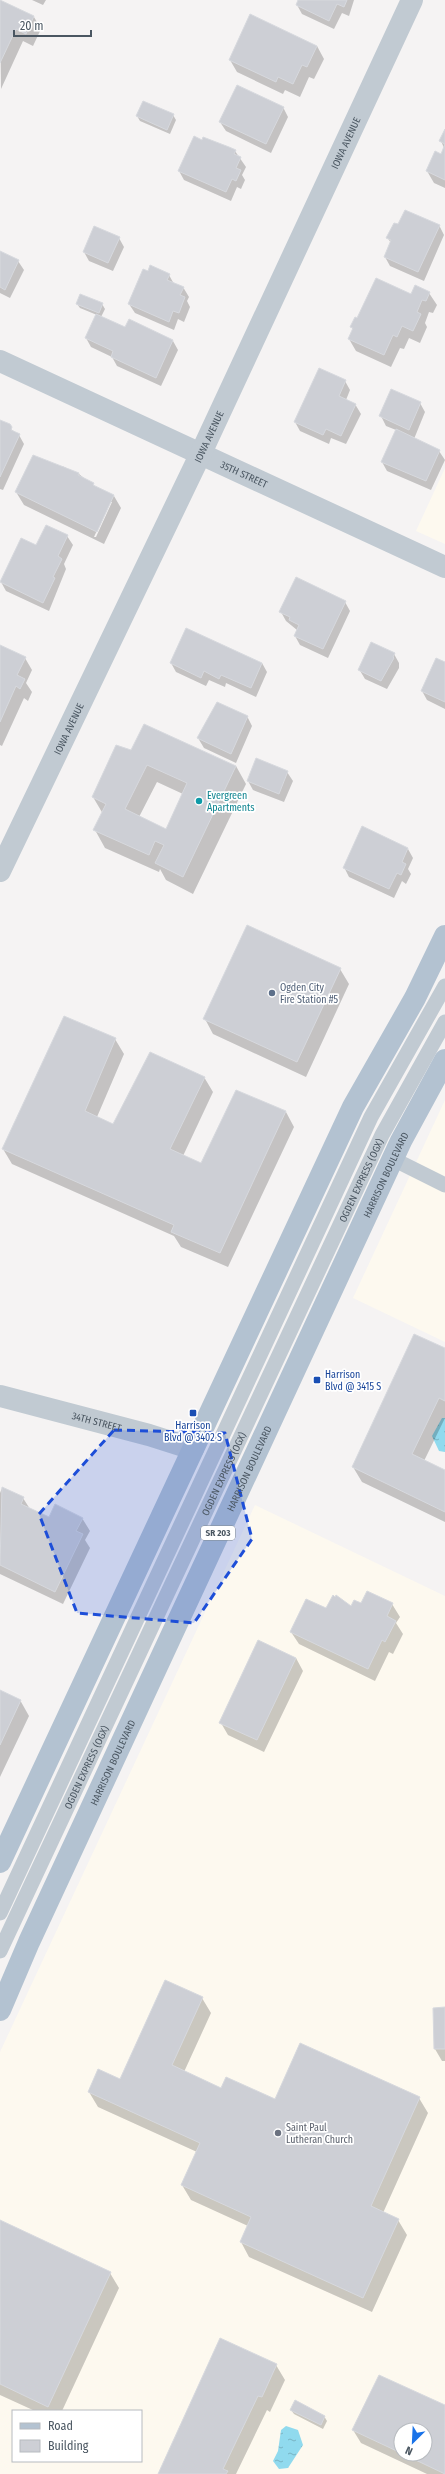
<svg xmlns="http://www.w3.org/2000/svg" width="445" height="2474" font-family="'Fira Sans Condensed',sans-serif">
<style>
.commercial{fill:#fdf9ef;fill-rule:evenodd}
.water{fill:url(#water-ripples)}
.shadow{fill:#0003;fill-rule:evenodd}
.building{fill:#cdcfd5;stroke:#d7d9de;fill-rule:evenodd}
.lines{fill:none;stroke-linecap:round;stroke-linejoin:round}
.service{stroke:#c1cad2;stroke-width:15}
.minor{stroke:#c1cad2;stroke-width:22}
.primary{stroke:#b3c2d1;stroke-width:22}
.marked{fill:#1d4ed8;fill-opacity:0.2;stroke:#1d4ed8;stroke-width:3;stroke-dasharray:8 5;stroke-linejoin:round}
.culture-dot{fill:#0f9aa8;stroke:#fff;stroke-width:1.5}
.service-dot{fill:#5c6f8a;stroke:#fff;stroke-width:1.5}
.transit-dot{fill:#1a4fb4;stroke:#fff;stroke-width:1.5}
.worship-dot{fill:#6b7280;stroke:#fff;stroke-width:1.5}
.labels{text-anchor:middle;stroke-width:3.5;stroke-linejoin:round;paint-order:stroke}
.shield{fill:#fff;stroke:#808990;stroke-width:1}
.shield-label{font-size:9px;font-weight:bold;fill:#4a5661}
.street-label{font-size:10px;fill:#4a5661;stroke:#fff}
.culture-label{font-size:10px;fill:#0d838f;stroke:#fff;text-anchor:start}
.service-label{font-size:10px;fill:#4e5e75;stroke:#fff;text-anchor:start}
.transit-label{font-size:10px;fill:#164399;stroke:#fff;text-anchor:start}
.worship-label{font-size:10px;fill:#5b616d;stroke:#fff;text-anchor:start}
</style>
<defs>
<pattern id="water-ripples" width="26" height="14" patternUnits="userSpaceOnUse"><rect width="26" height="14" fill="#90daee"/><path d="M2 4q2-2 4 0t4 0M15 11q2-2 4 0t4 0" fill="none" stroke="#78b4c4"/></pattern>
</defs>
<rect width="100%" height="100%" fill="#f5f3f3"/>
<path class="commercial" d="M445 468V544L416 531Z
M445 1100V1342L353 1298Z
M255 1505 445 1596V2474H0V2052ZM13 2411H141V2461H13ZM401 2430H425V2454H401Z"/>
<path class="water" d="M442 1418H445V1452L439 1451 432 1436Z
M286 2426 298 2430 303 2445 288 2468 279 2469 273 2461 278 2451 281 2430Z"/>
<path class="shadow" d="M32 0H46L43 5Z
M299 0H354L349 16 342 13 334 29 302 14 297 5Z
M0 1 34 17 41 29 33 46 23 41 1 89Z
M317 46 324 59 314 79 309 77 300 97 285 90 283 94 237 72 230 60Z
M283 107 288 117 271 153 226 131 220 122Z
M173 115 176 120 170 134 140 121 137 116Z
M445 132V188L434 183 427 171 441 155 444 148 441 141Z
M235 151 246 167 242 175 245 180 241 189 237 187 231 201 184 180 179 171Z
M439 225 444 235 424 281 390 266 385 257 391 243 387 237Z
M119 238 124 247 113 271 89 261 84 252Z
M0 252 18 261 24 270 10 298 0 293Z
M169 275 174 284 183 287 189 297 187 301 190 307 184 322 178 319 174 330 135 313 129 304Z
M429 293 437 305 433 313 429 312 425 323 427 327 420 343 409 338 404 349 400 348 391 367 356 351 349 339 353 330 351 327 358 319 411 295Z
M77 304H102L105 309 101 317 125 329 173 341 178 350 161 386 117 366 112 357 91 347 86 338 97 315 80 308Z
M345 381 350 390 346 400 355 404 361 414 346 444 331 438 329 444 300 431 295 422Z
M420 403 425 412 414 439 439 451 445 460 431 490 387 471 382 462 396 430 386 426 381 416Z
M0 421 19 435 24 444 3 490 0 489Z
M62 466 79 474 95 487 114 496 121 508 104 544 24 505 16 492 61 468ZM110 502H112L96 537H94Z
M67 536 73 545 64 564 66 569 49 611 6 591 1 582Z
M345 602 350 611 328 658 300 645 295 636 297 630 286 621 281 612Z
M0 646 25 658 32 670 26 683 32 692 28 701 24 698 2 746 0 745Z
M394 654 399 663V668L387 689 365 679 359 669Z
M171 663H262L267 672 256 697 226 683 225 687 209 680 206 686 176 672Z
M445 664V709L427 700 422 691Z
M247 716 252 726 236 763 204 748 198 738Z
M132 752 236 766 246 784 193 894 166 880 160 869 159 872 105 848 95 830 103 814 93 797ZM157 782 183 794 167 830 139 817Z
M287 772 293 781 284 802 253 790 248 781Z
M408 849 413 858 408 869 411 874 406 884 402 881 394 898 349 877 344 867Z
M340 969 349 984 306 1077 213 1034 205 1019Z
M115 1039 124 1054 97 1117 114 1125 204 1077 213 1092 183 1156 202 1164 236 1091 286 1112 294 1127 228 1267 181 1247 174 1236 12 1164 3 1149Z
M445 1349V1418L424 1461 445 1471V1522L362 1482 353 1467Z
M2 1488 23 1498 30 1509 49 1519 82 1518 90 1531 85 1540 90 1548 63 1604 0 1574V1493Z
M336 1598 352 1607 361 1604H392L400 1617 396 1623 403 1634 393 1654 389 1652 375 1681 299 1644 291 1632 327 1610Z
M296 1658 303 1671 264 1752 228 1735 221 1723Z
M0 1691 20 1700 29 1716 0 1777Z
M202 1998 211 2013 184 2072 221 2089 275 2100 419 2098 428 2113 383 2213 398 2220 407 2235 372 2312 249 2257 241 2242 248 2226 191 2200 182 2185 197 2152 98 2107 89 2092 121 2080Z
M445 2008V2061H442L435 2049Z
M0 2221 110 2273 119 2288 62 2411H35L0 2395Z
M276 2365 285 2380 270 2412 267 2410 236 2474H159Z
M445 2406V2474H427L361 2443 353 2430ZM401 2430H425V2454H401Z
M291 2410 324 2416 327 2421 323 2429 294 2414Z"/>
<path class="building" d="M0 0 34 16 26 34 16 29 0 63Z
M298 0H347L344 7 337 4 329 21 296 5Z
M250 14 317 46 307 67 302 65 293 84 278 77 276 82 229 60Z
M237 85 284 107 266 144 219 122Z
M143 101 174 114 167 130 136 116Z
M445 129V180L426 171 435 151 441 154 445 144 439 141Z
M194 136 202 140 203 137 229 147 236 150 234 154 241 157 236 168 241 170 236 181 232 179 226 192 178 171Z
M405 210 440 225 418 272 384 257 391 240 386 238 394 223 398 224Z
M94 226 120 237 108 263 83 252Z
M0 251 19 260 5 290 0 287Z
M150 265 170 274 167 280 184 287 180 295 185 297 179 313 173 311 169 322 128 304 143 269 148 271Z
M376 278 411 294 415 285 430 292 426 301 422 300 417 312 421 314 413 331 402 326 397 337 393 335 384 355 348 339 353 328 350 327 355 317 357 318Z
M80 294 103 303 99 313 76 304Z
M96 314 125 327 129 319 173 340 156 378 111 357 113 351 85 338Z
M319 368 346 380 339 396 356 404 341 436 326 429 323 435 294 422Z
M391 389 421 402 409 430 379 416Z
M0 420 10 424 12 427 11 430 20 434 0 477Z
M396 429 440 450 426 481 381 462Z
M33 455 79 473 78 475 94 483 93 485 114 495 97 532 15 492Z
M46 525 68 535 58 556 62 559 53 577 55 578 43 603 0 582 21 538 36 545Z
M296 577 346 601 323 649 294 636 299 625 289 620 290 617 279 612Z
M186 628 262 663 251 688 221 675 219 679 204 671 201 678 170 663Z
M371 642 395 653 393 657 394 658 381 681 358 670Z
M0 645 26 657 17 675 25 679 20 689 16 686 0 722Z
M436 658 445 662V702L421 691Z
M217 702 248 716 231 754 197 738Z
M144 724 236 766 183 877 155 863 164 845 155 841 149 855 93 830 106 804 92 797 116 745 131 750ZM147 765 187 783 166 829 125 809Z
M256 758 288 771 279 794 247 781Z
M362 826 408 848 402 862 406 864 401 875 397 873 389 889 343 868Z
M247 925 341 968 297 1062 203 1019Z
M64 1016 116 1038 85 1111 113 1124 150 1052 205 1077 170 1149 201 1163 236 1090 286 1111 220 1253 171 1232 174 1225 2 1149Z
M414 1334 445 1348V1401L439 1398 412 1454 445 1470V1512L352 1467Z
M2 1487 24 1497 21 1504 49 1517 55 1504 83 1518 76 1531 83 1534 55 1592 0 1565Z
M367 1591 393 1603 387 1616 396 1621 385 1642 382 1640 368 1669 290 1632 306 1599 326 1608 333 1595 335 1597 336 1595 351 1606 354 1600 361 1603Z
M258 1640 296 1658 257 1740 219 1723Z
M0 1690 21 1700 0 1745Z
M165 1980 203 1997 172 2065 221 2088 226 2077 275 2099 300 2043 420 2097 371 2206 399 2219 363 2298 240 2242 251 2217 181 2185 200 2143 88 2092 98 2069 120 2079Z
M445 2007V2049H434L433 2008Z
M0 2220 111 2272 48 2407 0 2384Z
M220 2338 277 2364 262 2397 258 2396 223 2469 228 2471 226 2474H158Z
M379 2375 445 2405V2474L403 2454H425V2430H401V2453L352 2430Z
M295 2400 325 2416 321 2425 290 2410Z"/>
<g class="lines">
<g class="service">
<path d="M393 1159 445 1185"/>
<path d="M0 1913 371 1117 445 986"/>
<path id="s1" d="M0 1951 382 1135 445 1022"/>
</g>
<g class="minor">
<path id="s2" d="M0 361 445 567"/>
<path id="s3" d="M0 871 201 453 412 0"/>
<path id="s4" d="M0 1396 149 1435 193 1449"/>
</g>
<g class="primary">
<path d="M0 1862 353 1107 415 998 445 936"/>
<path id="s5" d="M0 2010 29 1942 401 1141 445 1060"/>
</g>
</g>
<path class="marked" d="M114 1430 225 1433 252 1539 194 1623 77 1613 39 1514Z"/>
<circle class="culture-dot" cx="199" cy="801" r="4"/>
<circle class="service-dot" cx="272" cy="993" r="4"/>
<g class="transit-dot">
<rect x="313" y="1376" width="8" height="8" rx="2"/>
<rect x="189" y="1409" width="8" height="8" rx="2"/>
</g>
<circle class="worship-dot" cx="278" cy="2133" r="4"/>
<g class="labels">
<rect class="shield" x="201" y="1526" width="34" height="14" rx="3"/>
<g class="shield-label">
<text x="218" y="1536">SR 203</text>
</g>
<g class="street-label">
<text dy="4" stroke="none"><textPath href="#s3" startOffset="806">IOWA AVENUE</textPath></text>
<text dy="4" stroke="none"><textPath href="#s3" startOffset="482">IOWA AVENUE</textPath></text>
<text dy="4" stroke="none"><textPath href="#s2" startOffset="269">35TH STREET</textPath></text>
<text dy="4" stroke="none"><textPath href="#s3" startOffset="158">IOWA AVENUE</textPath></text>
<text dy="4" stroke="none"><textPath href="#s5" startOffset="920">HARRISON BOULEVARD</textPath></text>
<text dy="4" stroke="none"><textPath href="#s1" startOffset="851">OGDEN EXPRESS (OGX)</textPath></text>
<text dy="4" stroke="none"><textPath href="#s4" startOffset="100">34TH STREET</textPath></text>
<text dy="4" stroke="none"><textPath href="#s5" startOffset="596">HARRISON BOULEVARD</textPath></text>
<text dy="4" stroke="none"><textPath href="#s1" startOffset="527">OGDEN EXPRESS (OGX)</textPath></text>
<text dy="4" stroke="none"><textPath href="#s5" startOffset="272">HARRISON BOULEVARD</textPath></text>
<text dy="4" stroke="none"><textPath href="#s1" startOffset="203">OGDEN EXPRESS (OGX)</textPath></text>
</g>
<g class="culture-label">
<text x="207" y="799">Evergreen<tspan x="207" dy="12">Apartments</tspan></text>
</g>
<g class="service-label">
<text x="280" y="991">Ogden City<tspan x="280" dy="12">Fire Station #5</tspan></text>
</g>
<g class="transit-label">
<text x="325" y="1378">Harrison<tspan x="325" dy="12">Blvd @ 3415 S</tspan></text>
<text x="193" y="1429" text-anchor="middle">Harrison<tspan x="193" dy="12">Blvd @ 3402 S</tspan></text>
</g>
<g class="worship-label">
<text x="286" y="2131">Saint Paul<tspan x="286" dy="12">Lutheran Church</tspan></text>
</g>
</g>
<rect x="12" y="2410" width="130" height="52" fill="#ffffff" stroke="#b7bbc0"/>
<rect x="20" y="2423" width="20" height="6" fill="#b3c2d1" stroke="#b7bbc0"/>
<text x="48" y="2430" font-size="12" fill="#4a5661">Road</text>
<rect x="20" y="2440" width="20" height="12" fill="#cdcfd5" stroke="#b7bbc0"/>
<text x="48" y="2450" font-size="12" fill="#4a5661">Building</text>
<g transform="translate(413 2442) rotate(204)"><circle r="19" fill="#ffffff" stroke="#b7bbc0"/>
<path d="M0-3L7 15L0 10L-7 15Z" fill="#1a73e8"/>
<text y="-6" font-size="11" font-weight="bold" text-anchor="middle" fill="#4a5661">N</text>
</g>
<path d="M14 30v6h77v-6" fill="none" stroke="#4a5661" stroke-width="2"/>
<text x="20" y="30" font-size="12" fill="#4a5661" stroke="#ffffff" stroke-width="3" paint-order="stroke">20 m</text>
</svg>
